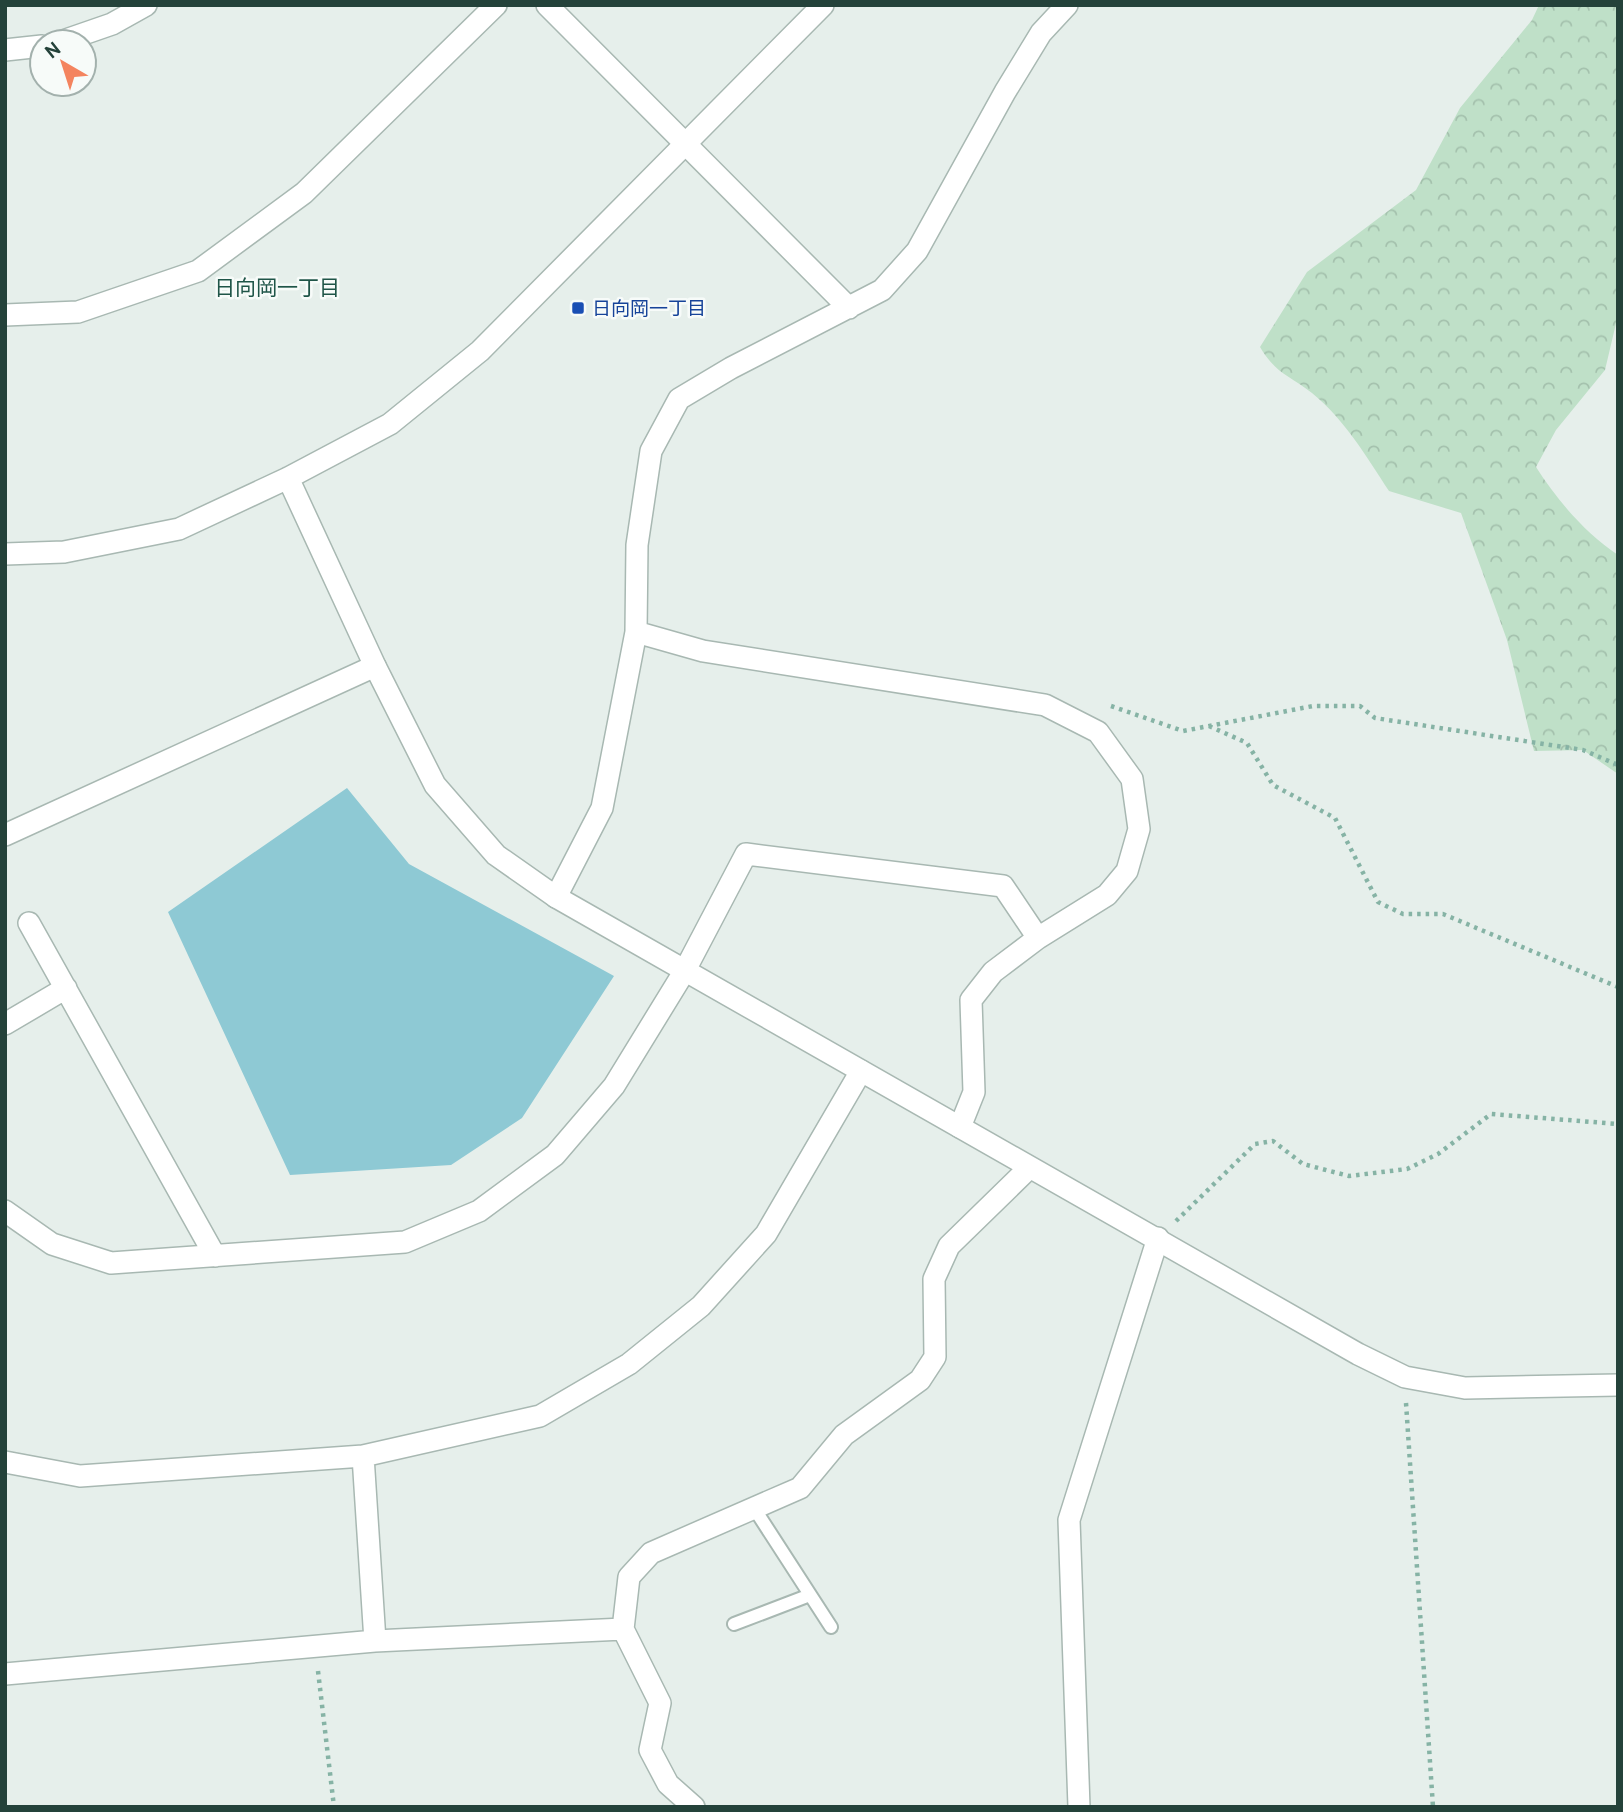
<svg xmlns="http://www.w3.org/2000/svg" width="1623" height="1812" font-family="Overpass,'Noto Sans JP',sans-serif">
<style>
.forest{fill:url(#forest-crowns)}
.water{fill:#8ec9d4}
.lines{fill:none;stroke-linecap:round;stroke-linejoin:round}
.service-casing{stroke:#a8b8b2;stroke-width:16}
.minor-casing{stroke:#a8b8b2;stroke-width:24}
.tertiary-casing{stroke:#a8b8b2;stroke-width:24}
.path{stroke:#86b3a5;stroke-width:4.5;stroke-dasharray:3.5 5;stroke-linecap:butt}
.service{stroke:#fff;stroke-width:12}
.minor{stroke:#fff;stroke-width:21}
.tertiary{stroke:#fff;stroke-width:21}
.transit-dot{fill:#1a4fb4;stroke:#f7fbf9;stroke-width:2.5}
.labels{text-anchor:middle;stroke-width:5;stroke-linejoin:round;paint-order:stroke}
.transit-label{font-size:19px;fill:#164399;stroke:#f7fbf9;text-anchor:start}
.neighbourhood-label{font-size:21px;fill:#1f5548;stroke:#f7fbf9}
</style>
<defs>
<pattern id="forest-crowns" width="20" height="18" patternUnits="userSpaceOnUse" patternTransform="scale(1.75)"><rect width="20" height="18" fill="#bfe0c8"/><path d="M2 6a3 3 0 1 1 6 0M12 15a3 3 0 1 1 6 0" fill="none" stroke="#a4c1ad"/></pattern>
</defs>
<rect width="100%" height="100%" fill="#e6efeb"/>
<path class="forest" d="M1539 5H1618V315L1605 370 1556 430 1536 467C1557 500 1585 533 1618 555V774L1583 750 1534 751 1507 640 1461 513 1389 491C1366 456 1345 420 1312 393 1289 375 1276 374 1260 347L1307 272 1416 190 1460 108 1532 20Z"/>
<path class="water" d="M347 788 409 864 614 976 522 1118 451 1165 290 1175 168 912Z"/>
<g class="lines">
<defs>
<path id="service" d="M754 1508 831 1627
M734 1624 810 1595"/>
<path id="minor" d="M547 5 849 308
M60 42 112 24 146 5
M5 50 42 46
M5 315 78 312 198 271 304 193 496 5
M636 632 703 651 1045 705 1098 732 1132 779 1139 829 1127 871 1107 895 1038 938 993 972 971 1000 974 1092 960 1127
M5 835 375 666
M556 897 602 808 636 632 637 545 651 451 679 399 731 368 882 290 917 251 1005 92 1041 33 1067 5
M29 923 215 1256
M5 1024 66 988
M5 1211 52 1244 111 1263 405 1242 479 1211 555 1155 614 1086 684 972 746 854 1003 886 1038 938
M363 1456 375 1641
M5 1462 80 1476 363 1456 540 1416 629 1364 701 1306 766 1234 861 1071
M5 1674 375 1641 623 1629
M694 1807 668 1784 650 1750 660 1703 623 1629 629 1577 651 1553 800 1488 844 1435 920 1380 935 1357 934 1279 949 1246 1029 1168
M1079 1807 1069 1520 1158 1238"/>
<path id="tertiary" d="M288 478 375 666 435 785 496 855 556 897 1358 1354 1405 1377 1465 1388 1618 1385
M5 554 64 552 179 529 288 478 390 424 480 351 823 5"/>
</defs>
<use href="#service" class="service-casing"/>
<use href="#minor" class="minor-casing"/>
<use href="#tertiary" class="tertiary-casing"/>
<path class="path" d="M1111 706 1183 731 1313 706H1360L1375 718 1583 750 1618 765
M1209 726 1247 743 1273 785 1335 818 1378 902 1403 914H1443L1618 987
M1176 1221 1255 1144 1273 1141 1303 1164 1349 1176 1407 1169 1438 1154 1491 1114 1618 1124
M1406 1403 1433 1807
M318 1671 334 1807"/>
<use href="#service" class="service"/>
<use href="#minor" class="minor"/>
<use href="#tertiary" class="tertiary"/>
</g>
<rect class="transit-dot" x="571" y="301" width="14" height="14" rx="3.5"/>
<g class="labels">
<g class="transit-label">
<text x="592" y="315">日向岡一丁目</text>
</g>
<g class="neighbourhood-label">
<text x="277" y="295">日向岡一丁目</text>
</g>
</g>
<rect width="1623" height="1812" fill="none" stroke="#24423a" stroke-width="14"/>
<g transform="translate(63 63) rotate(321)"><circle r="33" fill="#f7fbf9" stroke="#a3b1ad" stroke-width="2"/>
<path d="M0-5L12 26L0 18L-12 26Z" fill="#f4845f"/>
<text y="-10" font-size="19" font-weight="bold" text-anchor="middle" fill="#24423a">N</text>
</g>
</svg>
